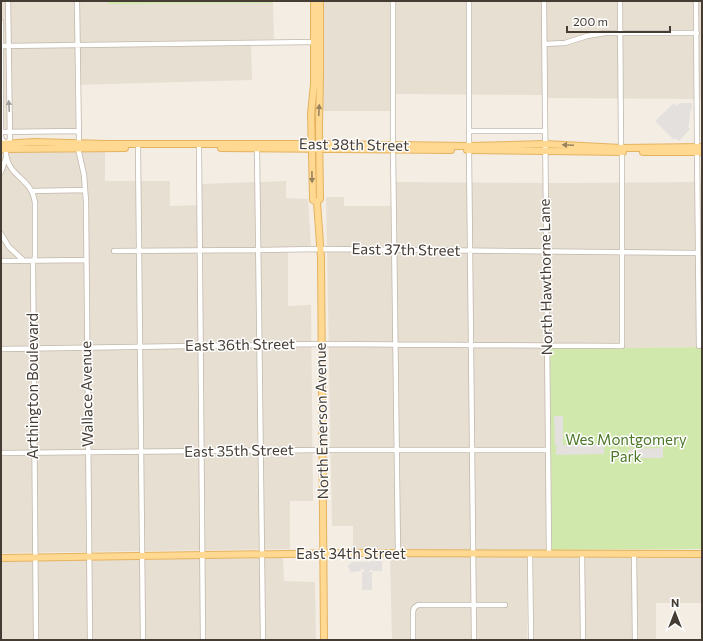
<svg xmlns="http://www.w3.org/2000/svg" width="703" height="641" font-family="Commissioner,sans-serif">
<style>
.residential{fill:#e7dfd2}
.green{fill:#d1e8ac}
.parking{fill:#e3e0dd}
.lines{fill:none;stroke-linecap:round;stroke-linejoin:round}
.minor-casing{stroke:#c1b7aa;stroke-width:6}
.major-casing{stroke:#e5b360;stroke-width:8}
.minor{stroke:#fff;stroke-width:4.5}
.major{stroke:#ffd891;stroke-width:6}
.oneway{fill:#a29e9a}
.oneway2{fill:#99835e}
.labels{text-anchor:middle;stroke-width:3;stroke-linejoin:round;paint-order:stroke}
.street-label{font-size:15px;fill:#453d34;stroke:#fff}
.park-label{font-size:15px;fill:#4b7727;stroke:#fff}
</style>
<rect width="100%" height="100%" fill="#f3ede4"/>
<path class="residential" d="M1 1H108V4L273 3 274 39 251 40 252 80 75 85 76 130H1Z
M321 1H702V99L548 98 542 95 396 94V111H322Z
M105 151V181H170V206L202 205 201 184 286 181V198L308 199 311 246 288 247V306L311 305 313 501H290V549L1 553V152Z
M396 182 569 183 702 182V347L550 349 552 550H353V526H332L326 197H344V206H396Z
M390 556 527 557V640H392Z
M283 558 284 581 315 582 316 640H1V561Z
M533 558H702V603H656V640H534Z"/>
<path class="green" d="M108 1H273V3L108 4Z
M702 347V549L552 550 550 349Z"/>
<path class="parking" d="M674 103 676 106 681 103H692V108L690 112 689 124 688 127 690 129 679 141 676 138 674 140 655 121Z
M554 416H563V445L604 444V454L556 455V448L558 447 555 446Z
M629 437H663V458H628V451L630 449 660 448 659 443 657 444 656 447H629Z
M382 561V571H372V569L369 571V572H372V590H362V572H365L363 569H361V571L350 572V569L348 568V565L351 564V562Z"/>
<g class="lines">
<defs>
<path id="minor" d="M77 1 79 143
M393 1V145
M469 1V146
M544 1 549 554
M620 1 621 148
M696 1 697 147
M1 22V134
M544 44 565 43 587 36 605 33H697
M2 46 316 42
M469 131H545
M1 132 78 131
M1 136 2 140 6 143C6 148 5 154 7 159 12 178 32 179 35 203V257L33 263 36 640
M6 143 10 140 8 1
M78 148 84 175 86 202 90 640
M138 148 143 640
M199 148 203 640
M257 149 263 640
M393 149 398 553
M469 150 474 640
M697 152 699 346
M1 172 6 158
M32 191 85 190
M1 234 9 247 23 260
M114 251 259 250 320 249 698 253
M1 261 86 260
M1 349 321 344 622 346V152
M1 453 322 450H548
M530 554 531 640
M582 554 583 640
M634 554 635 640
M413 640V612L414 608 418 605H505"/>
<path id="major" d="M314 1V84L311 114 313 198V200L317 202
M320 1V77L319 126 320 199 317 202 321 258 324 640
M1 144 34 142 106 144H312L469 146 545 144 621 148 702 147
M221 148 451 150
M1 149 125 148
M467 150 623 152
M643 152H702
M1 558 351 553 702 554"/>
</defs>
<use href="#minor" class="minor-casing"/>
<use href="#major" class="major-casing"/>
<use href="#minor" class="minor"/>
<use href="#major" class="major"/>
</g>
<defs><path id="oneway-solid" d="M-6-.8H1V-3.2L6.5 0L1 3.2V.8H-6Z"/></defs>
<use class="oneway" href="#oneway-solid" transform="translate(9 106) rotate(-93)"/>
<g class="oneway2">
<use href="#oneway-solid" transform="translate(319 110) rotate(-87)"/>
<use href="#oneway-solid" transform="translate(568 145) rotate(-178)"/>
<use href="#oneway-solid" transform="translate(312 177) rotate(89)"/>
</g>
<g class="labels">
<g class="street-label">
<text transform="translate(354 145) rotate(1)" y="5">East 38th Street</text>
<text transform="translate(406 250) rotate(1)" y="5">East 37th Street</text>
<text transform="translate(546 277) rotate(-91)" y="5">North Hawthorne Lane</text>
<text transform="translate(240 345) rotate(-1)" y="5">East 36th Street</text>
<text transform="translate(33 386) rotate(-90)" y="5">Arthington Boulevard</text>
<text transform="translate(87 394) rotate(-91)" y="5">Wallace Avenue</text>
<text transform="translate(322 421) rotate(-91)" y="5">North Emerson Avenue</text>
<text transform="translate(239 451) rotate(-1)" y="5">East 35th Street</text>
<text x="351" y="559">East 34th Street</text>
</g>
<g class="park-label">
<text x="626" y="445">Wes Montgomery<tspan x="626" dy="17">Park</tspan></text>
</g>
</g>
<rect width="703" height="641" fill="none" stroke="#453d34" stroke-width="4"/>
<g transform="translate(675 613)" stroke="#ffffff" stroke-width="3" paint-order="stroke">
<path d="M0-3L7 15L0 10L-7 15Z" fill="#453d34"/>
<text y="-6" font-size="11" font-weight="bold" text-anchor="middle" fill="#453d34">N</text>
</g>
<path d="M567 26v6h103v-6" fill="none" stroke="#453d34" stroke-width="2"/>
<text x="573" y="26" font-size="12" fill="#453d34" stroke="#ffffff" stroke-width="3" paint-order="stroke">200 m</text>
</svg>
